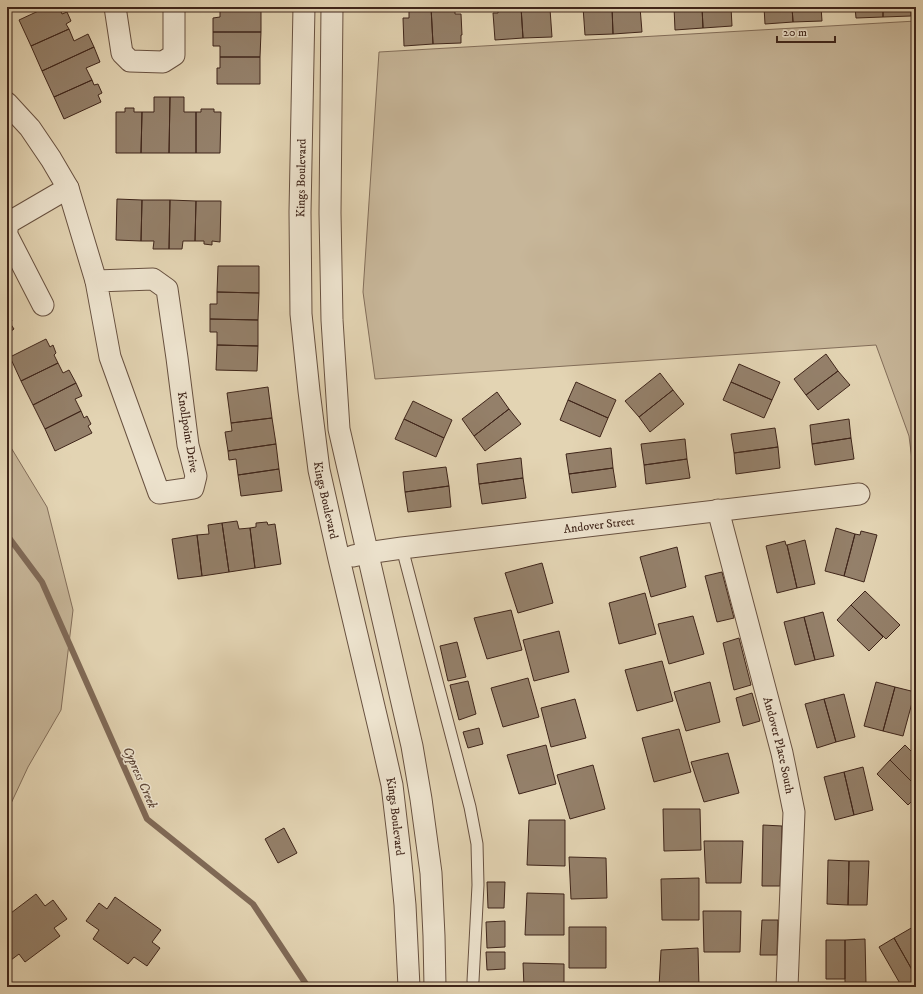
<svg xmlns="http://www.w3.org/2000/svg" width="923" height="994" font-family="'IM FELL DW Pica',serif">
<style>
.green{fill:#c7b699;stroke:#836e5a}
.lines{fill:none;stroke-linecap:round;stroke-linejoin:round}
.stream{stroke:#806a57;stroke-width:6}
.building{fill:#94806a;stroke:#3f251a}
.lane-casing{stroke:#685140;stroke-width:13}
.street-casing{stroke:#685140;stroke-width:23}
.lane{stroke:#ede3ce;stroke-width:11}
.street{stroke:#ede3ce;stroke-width:21}
.labels{text-anchor:middle;stroke-width:3;stroke-linejoin:round;paint-order:stroke}
.street-label{font-size:12px;fill:#3f251a;stroke:#ede3ce}
.water-label{font-size:13px;font-style:italic;fill:#5f4838;stroke:#ede3ce}
</style>
<rect width="100%" height="100%" fill="#e3d4b3"/>
<filter id="stains"><feTurbulence type="fractalNoise" baseFrequency=".005" numOctaves="4"/><feColorMatrix values="0 0 0 0 .2 0 0 0 0 .09 0 0 0 0 .02 0 0 0 .5 -.17"/></filter>
<radialGradient id="worn" r=".72"><stop offset=".6" stop-color="#630" stop-opacity="0"/><stop offset="1" stop-color="#630" stop-opacity=".3"/></radialGradient>
<path class="green" d="M916 21V492L909 436 876 345 375 379 363 292 379 52Z
M7 441 47 507 73 610 61 710 28 767 7 812V636L9 609 7 605Z"/>
<g class="lines">
<path class="stream" d="M7 535 42 582 147 819 253 904 308 987"/>
</g>
<path class="building" d="M47 7H59L62 14 67 12 71 21 66 24 69 29 31 46 19 20Z
M220 7H261V32H213V18L220 17Z
M409 7H431L433 44 404 46 403 18H409Z
M431 7H455V14H461L462 35H461V43L433 44Z
M498 7H521L523 38 495 40 493 13H498Z
M521 7H545V9H550L552 37 523 38Z
M583 7H612L613 34 585 35Z
M612 7H640L642 32 613 34Z
M674 7H702L703 28 675 30Z
M702 7H731L732 26 703 28Z
M764 7H792L793 22 765 24Z
M792 7H821L822 21 793 22Z
M855 7H883V17L856 18Z
M883 7H911V16L883 17Z
M69 29 74 41 88 34 94 47 42 71 31 46Z
M213 32H261L260 57H220V46H213Z
M94 47 100 62 86 68 92 80 54 97 42 71Z
M220 57H260V84H217V68H220Z
M92 80 94 85 98 84 102 93 98 95 101 102 64 119 54 97Z
M154 97H170L169 153H141L142 112H154Z
M170 97H184V112H196V153H169Z
M125 108H134V112H142L141 153H116V112H125Z
M201 109H214V112H221L220 153H196V112H201Z
M117 199 142 200 141 241 116 240Z
M142 200H170L169 249H153L154 241H141Z
M170 200 196 201 195 241H183L182 249H169Z
M196 201H221L220 242 212 241V245L204 244V241H195Z
M218 266H259V293L217 292Z
M217 292 259 293 258 320 210 319V304H217Z
M7 314H8L12 321 10 323 14 329 7 334Z
M210 319 258 320V346L217 345V332H210Z
M46 339 50 347 53 345 56 353 54 355 58 363 21 381 10 357Z
M217 345 258 346 257 371 216 370Z
M826 354 838 371 806 395 794 379Z
M58 363 63 373 69 370 76 383 33 405 21 381Z
M739 364 780 382 772 400 731 382Z
M838 371 850 385 818 410 806 395Z
M660 373 673 390 639 417 625 401Z
M576 382 616 400 608 418 568 400Z
M731 382 772 400 764 418 723 400Z
M76 383 82 396 75 399 81 411 45 429 33 405Z
M268 387 272 418 231 423 227 393Z
M673 390 684 404 650 432 639 417Z
M497 392 509 409 474 436 462 419Z
M568 400 608 418 600 437 560 420Z
M413 401 452 420 444 438 404 419Z
M509 409 521 424 485 451 474 436Z
M81 411 84 418 87 416 91 424 88 426 92 433 55 451 45 429Z
M272 418 276 444 228 451 225 432 232 431 231 423Z
M404 419 444 438 436 457 395 439Z
M849 419 851 438 812 444 810 425Z
M775 428 778 447 734 453 731 434Z
M851 438 854 459 815 465 812 444Z
M685 439 687 459 644 465 641 444Z
M276 444 279 469 238 475 236 459 229 460 228 451Z
M778 447 780 468 736 474 734 453Z
M611 448 613 468 569 474 566 454Z
M521 458 523 478 479 484 477 464Z
M687 459 690 478 646 484 644 465Z
M446 467 449 486 405 492 403 472Z
M613 468 616 487 572 493 569 474Z
M279 469 282 491 241 496 238 475Z
M523 478 526 498 482 504 479 484Z
M449 486 451 507 408 512 405 492Z
M237 521 239 529 250 528 255 568 229 572 222 523Z
M267 522 268 525 275 524 281 564 255 568 250 528 256 527V523Z
M222 523 229 572 202 576 197 535 209 534 208 525Z
M836 528 855 534 844 576 825 571Z
M861 531 877 535 864 582 844 576 855 534 860 535Z
M197 535 202 576 178 579 172 539Z
M805 540 815 584 797 588 787 545Z
M785 541 786 545H787L797 588 777 593 766 546Z
M677 547 686 587 651 597 640 557Z
M542 563 553 603 518 613 505 573Z
M722 572 734 618 717 622 705 576Z
M865 591 900 625 886 639 851 605Z
M645 593 656 634 619 644 609 603Z
M851 605 883 637 869 651 837 620Z
M511 610 522 650 487 659 474 618Z
M823 612 834 656 815 660 804 617Z
M693 616 704 654 669 664 658 624Z
M804 617 815 660 795 665 784 622Z
M559 631 569 672 534 681 523 640Z
M739 638 751 685 734 690 723 643Z
M457 642 466 677 448 681 440 646Z
M662 661 673 701 637 711 625 670Z
M528 678 539 717 503 727 491 688Z
M468 681 476 714 459 720 450 685Z
M710 682 720 722 686 731 674 692Z
M876 682 895 687 883 731 864 726Z
M895 687 915 692 903 736 883 731Z
M752 693 760 721 743 726 736 698Z
M844 694 855 737 836 742 824 699Z
M575 699 586 738 551 747 541 708Z
M824 699 836 742 817 748 805 704Z
M479 728 483 744 468 748 463 732Z
M679 729 691 772 654 782 642 738Z
M546 745 556 784 519 794 507 755Z
M905 745 916 756V786L890 760Z
M728 753 739 793 704 802 691 762Z
M890 760 916 786V797L908 805 877 774Z
M593 765 605 809 570 819 557 775Z
M863 767 873 810 854 815 844 772Z
M844 772 854 815 835 820 824 777Z
M663 809H700L701 850 664 851Z
M529 820H565V866L527 865Z
M763 825 782 826 780 886H762Z
M284 828 297 853 278 863 265 839Z
M704 841H743L741 883H706Z
M569 857 606 858 607 898 571 899Z
M828 860 849 861 848 905 827 904Z
M849 861H869L867 905H848Z
M699 878V920H662L661 879Z
M487 882H505L504 908H488Z
M527 893 564 894V935H525Z
M36 894 45 906 53 900 67 919 54 928 60 936 25 962 19 954 7 963V916Z
M115 897 161 930 152 942 160 948 147 966 134 957 128 964 93 939 99 930 86 921 99 903 107 909Z
M703 911H741L740 952H704Z
M762 920H778L777 955H760Z
M505 921V947L487 948 486 922Z
M569 927H606V968H569Z
M913 927 916 933 915 975 894 938Z
M894 938 915 975 914 976 916 980 905 987H902L879 947Z
M865 939 866 984H845V940Z
M826 940H845V979H826Z
M698 948 699 987H659L661 950Z
M486 952H505V969L487 970Z
M523 963 564 964V987H524Z"/>
<g class="lines">
<defs>
<path id="lane" d="M402 548 470 807 477 844 478 885 473 981"/>
<g id="street">
<path d="M115 7 122 53 130 61 163 62 174 55V7"/>
<path id="s1" d="M304 7 300 212 301 314 309 391 319 470 339 559 380 732 392 785 400 853 405 905 409 987"/>
<path d="M332 7 330 213 332 320 339 429 412 746 421 799 431 873 434 936 435 987"/>
<path d="M7 103 30 128 51 159 68 188 96 281"/>
<path d="M7 230 8 223 68 188"/>
<path d="M7 235 43 305"/>
<path d="M153 279 167 289 177 358 188 445 196 476 193 488 159 493 110 357 96 281Z"/>
<path id="s2" d="M718 510 782 753 794 812 787 987"/>
<path id="s3" d="M353 556 367 553 402 548 859 494"/>
</g>
</defs>
<use href="#lane" class="lane-casing"/>
<use href="#street" class="street-casing"/>
<use href="#lane" class="lane"/>
<use href="#street" class="street"/>
</g>
<g class="labels">
<g class="street-label">
<text transform="translate(301 178) rotate(-89)" y="4">Kings Boulevard</text>
<text transform="translate(188 432) rotate(81)" y="4">Knollpoint Drive</text>
<text dy="4" stroke="none"><textPath href="#s1" startOffset="495">Kings Boulevard</textPath></text>
<text dy="4" stroke="none"><textPath href="#s3" startOffset="248">Andover Street</textPath></text>
<text dy="4" stroke="none"><textPath href="#s2" startOffset="243">Andover Place South</textPath></text>
<text dy="4" stroke="none"><textPath href="#s1" startOffset="819">Kings Boulevard</textPath></text>
</g>
<g class="water-label">
<text transform="translate(141 777) rotate(66)" y="5">Cypress Creek</text>
</g>
</g>
<rect width="923" height="994" fill="none" stroke="#e3d4b3" stroke-width="24"/>
<rect x="8" y="8" width="907" height="978" fill="none" stroke="#3f251a" stroke-width="2"/>
<rect x="12" y="12" width="899" height="970" fill="none" stroke="#3f251a"/>
<path d="M777 36v6h58v-6" fill="none" stroke="#3f251a" stroke-width="2"/>
<text x="783" y="36" font-size="12" fill="#3f251a" stroke="#ede3ce" stroke-width="3" paint-order="stroke">20 m</text>
<rect width="100%" height="100%" filter="url(#stains)"/>
<rect width="100%" height="100%" fill="url(#worn)"/>
</svg>
